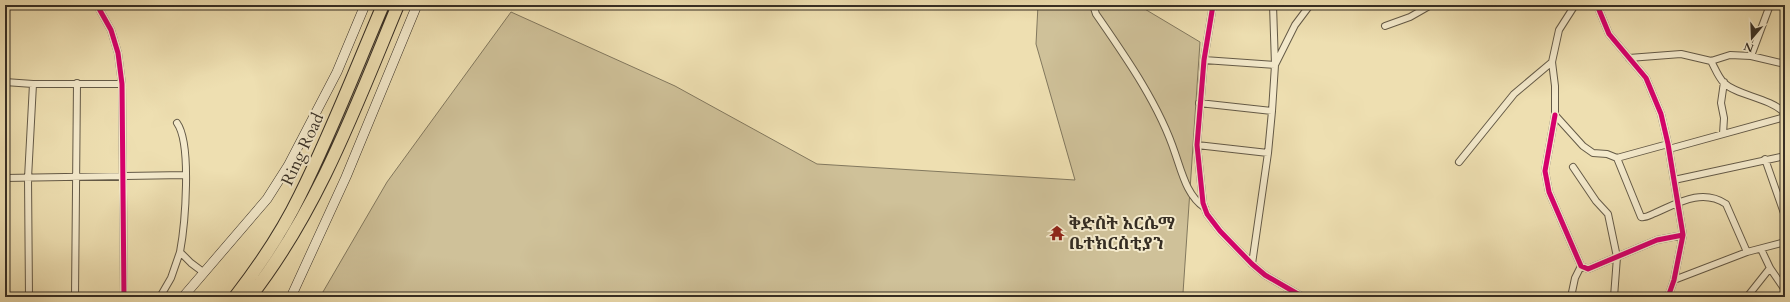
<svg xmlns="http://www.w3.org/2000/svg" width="1790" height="302" font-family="Cardo,'Noto Serif Ethiopic',serif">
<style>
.green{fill:#cfc199;stroke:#82785e}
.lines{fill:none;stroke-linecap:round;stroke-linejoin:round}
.street-casing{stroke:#645a47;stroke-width:8}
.secondary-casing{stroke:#362e24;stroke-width:10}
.highway-casing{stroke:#362e24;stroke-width:14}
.street{stroke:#f4eacc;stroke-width:6}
.secondary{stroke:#f4eacc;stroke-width:9}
.highway{stroke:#eedfb1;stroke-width:12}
.cycleway-casing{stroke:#f4eacc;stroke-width:8}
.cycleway{stroke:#d6006c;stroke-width:5}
.labels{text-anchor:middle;stroke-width:4;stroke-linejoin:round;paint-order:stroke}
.street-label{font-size:17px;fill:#362e24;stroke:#f4eacc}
.poi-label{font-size:17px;font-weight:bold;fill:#362e24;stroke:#f4eacc;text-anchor:start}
</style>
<rect width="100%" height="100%" fill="#eedfb1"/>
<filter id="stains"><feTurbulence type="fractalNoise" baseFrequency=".005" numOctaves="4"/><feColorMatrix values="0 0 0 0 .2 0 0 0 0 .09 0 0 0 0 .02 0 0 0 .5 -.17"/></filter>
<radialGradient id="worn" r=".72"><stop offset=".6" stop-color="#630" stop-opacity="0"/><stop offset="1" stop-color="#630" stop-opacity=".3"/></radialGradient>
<path class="green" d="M1038 5H1138L1200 42 1183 293 1175 297H320L387 182 511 12 675 86 817 164 1075 180 1036 44Z"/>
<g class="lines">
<defs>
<path id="street" d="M97 5 111 30 118 53 122 84 124 297
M1093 5 1096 14C1125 56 1159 104 1175 153 1182 173 1187 196 1205 208
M1213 5 1204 60 1197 145 1203 203 1207 214 1220 231 1252 264 1265 275 1303 297
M1575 5 1559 30 1552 62 1555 86V115L1583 146 1593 153 1607 154 1617 158 1668 144
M1597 5 1609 34 1646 78 1661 114 1668 144 1683 235 1674 280 1668 297
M1385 26 1410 17 1431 5
M1751 56 1770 5
M1629 58 1681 54 1711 61 1730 55 1751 56 1785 64
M1204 60 1275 65 1295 25 1310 5
M1711 61C1715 68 1718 77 1724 83 1738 96 1768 97 1785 113
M5 82 33 84H122
M1199 103 1272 111
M1555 115 1545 171 1549 192 1581 266 1588 269 1657 240 1683 235
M177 123C192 144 185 225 180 252L191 263 203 272
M1723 134 1724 118 1721 103 1724 82
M1197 145 1268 153
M1669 149 1785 117
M1617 158 1641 217C1646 218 1650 215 1655 213 1678 203 1702 188 1726 204L1747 252
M1765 159 1785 216
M1459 162 1514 94 1552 62
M1573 167 1596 201 1608 214 1617 257 1614 297
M5 178 185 175
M1674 180 1785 156
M1761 249 1770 268 1785 290
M1252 264 1268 153 1272 111 1275 65 1273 5
M1674 280 1747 252 1785 242
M29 297 28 178 33 84
M75 297 77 83
M160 297 171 278 180 252
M1571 297 1575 278 1581 266
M1747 297 1770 268"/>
<path id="secondary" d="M183 297 267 199 288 166 337 72 365 5
M291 297 346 177 417 5"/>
<path id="highway" d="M235 297C259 266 283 230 300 195 331 133 356 68 383 5
M250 297C318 210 356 106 398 5"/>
</defs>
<use href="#street" class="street-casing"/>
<use href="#secondary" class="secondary-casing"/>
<use href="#highway" class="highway-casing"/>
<use href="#street" class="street"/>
<use href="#secondary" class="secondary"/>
<use href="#highway" class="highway"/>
<defs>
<path id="cycleway" d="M97 5 111 30 118 53 122 84 124 297
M1213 5 1204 60 1197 145 1203 203 1207 214 1220 231 1252 264 1265 275 1303 297
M1597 5 1609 34 1646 78 1661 114 1668 144 1683 235 1674 280 1668 297
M1555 115 1545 171 1549 192 1581 266 1588 269 1657 240 1683 235"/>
</defs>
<use href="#cycleway" class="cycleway-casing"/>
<use href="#cycleway" class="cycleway"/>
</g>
<defs>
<symbol id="temple-bare" viewBox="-9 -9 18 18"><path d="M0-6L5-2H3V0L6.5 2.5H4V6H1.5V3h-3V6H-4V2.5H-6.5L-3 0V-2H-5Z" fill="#8f2418" stroke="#f4eacc" stroke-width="2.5" paint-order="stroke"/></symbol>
</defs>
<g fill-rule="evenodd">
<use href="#temple-bare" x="1046" y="222" width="22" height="22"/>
</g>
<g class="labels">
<g class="street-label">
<text transform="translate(302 149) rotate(-65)" y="6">Ring Road</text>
</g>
<g class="poi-label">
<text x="1069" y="229">ቅድስት አርሴማ<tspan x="1069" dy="20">ቤተክርስቲያን</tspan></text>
</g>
</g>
<rect width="1790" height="302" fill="none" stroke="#eedfb1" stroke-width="20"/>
<rect x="6" y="6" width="1778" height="290" fill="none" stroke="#362e24" stroke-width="2"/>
<rect x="10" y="10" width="1770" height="282" fill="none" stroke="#362e24"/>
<g transform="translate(1752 38) rotate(199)" stroke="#f4eacc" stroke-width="3" paint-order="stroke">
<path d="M0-3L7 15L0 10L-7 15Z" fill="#362e24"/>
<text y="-6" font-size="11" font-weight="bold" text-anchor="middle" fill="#362e24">N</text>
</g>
<rect width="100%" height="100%" filter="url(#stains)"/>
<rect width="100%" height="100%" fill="url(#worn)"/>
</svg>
